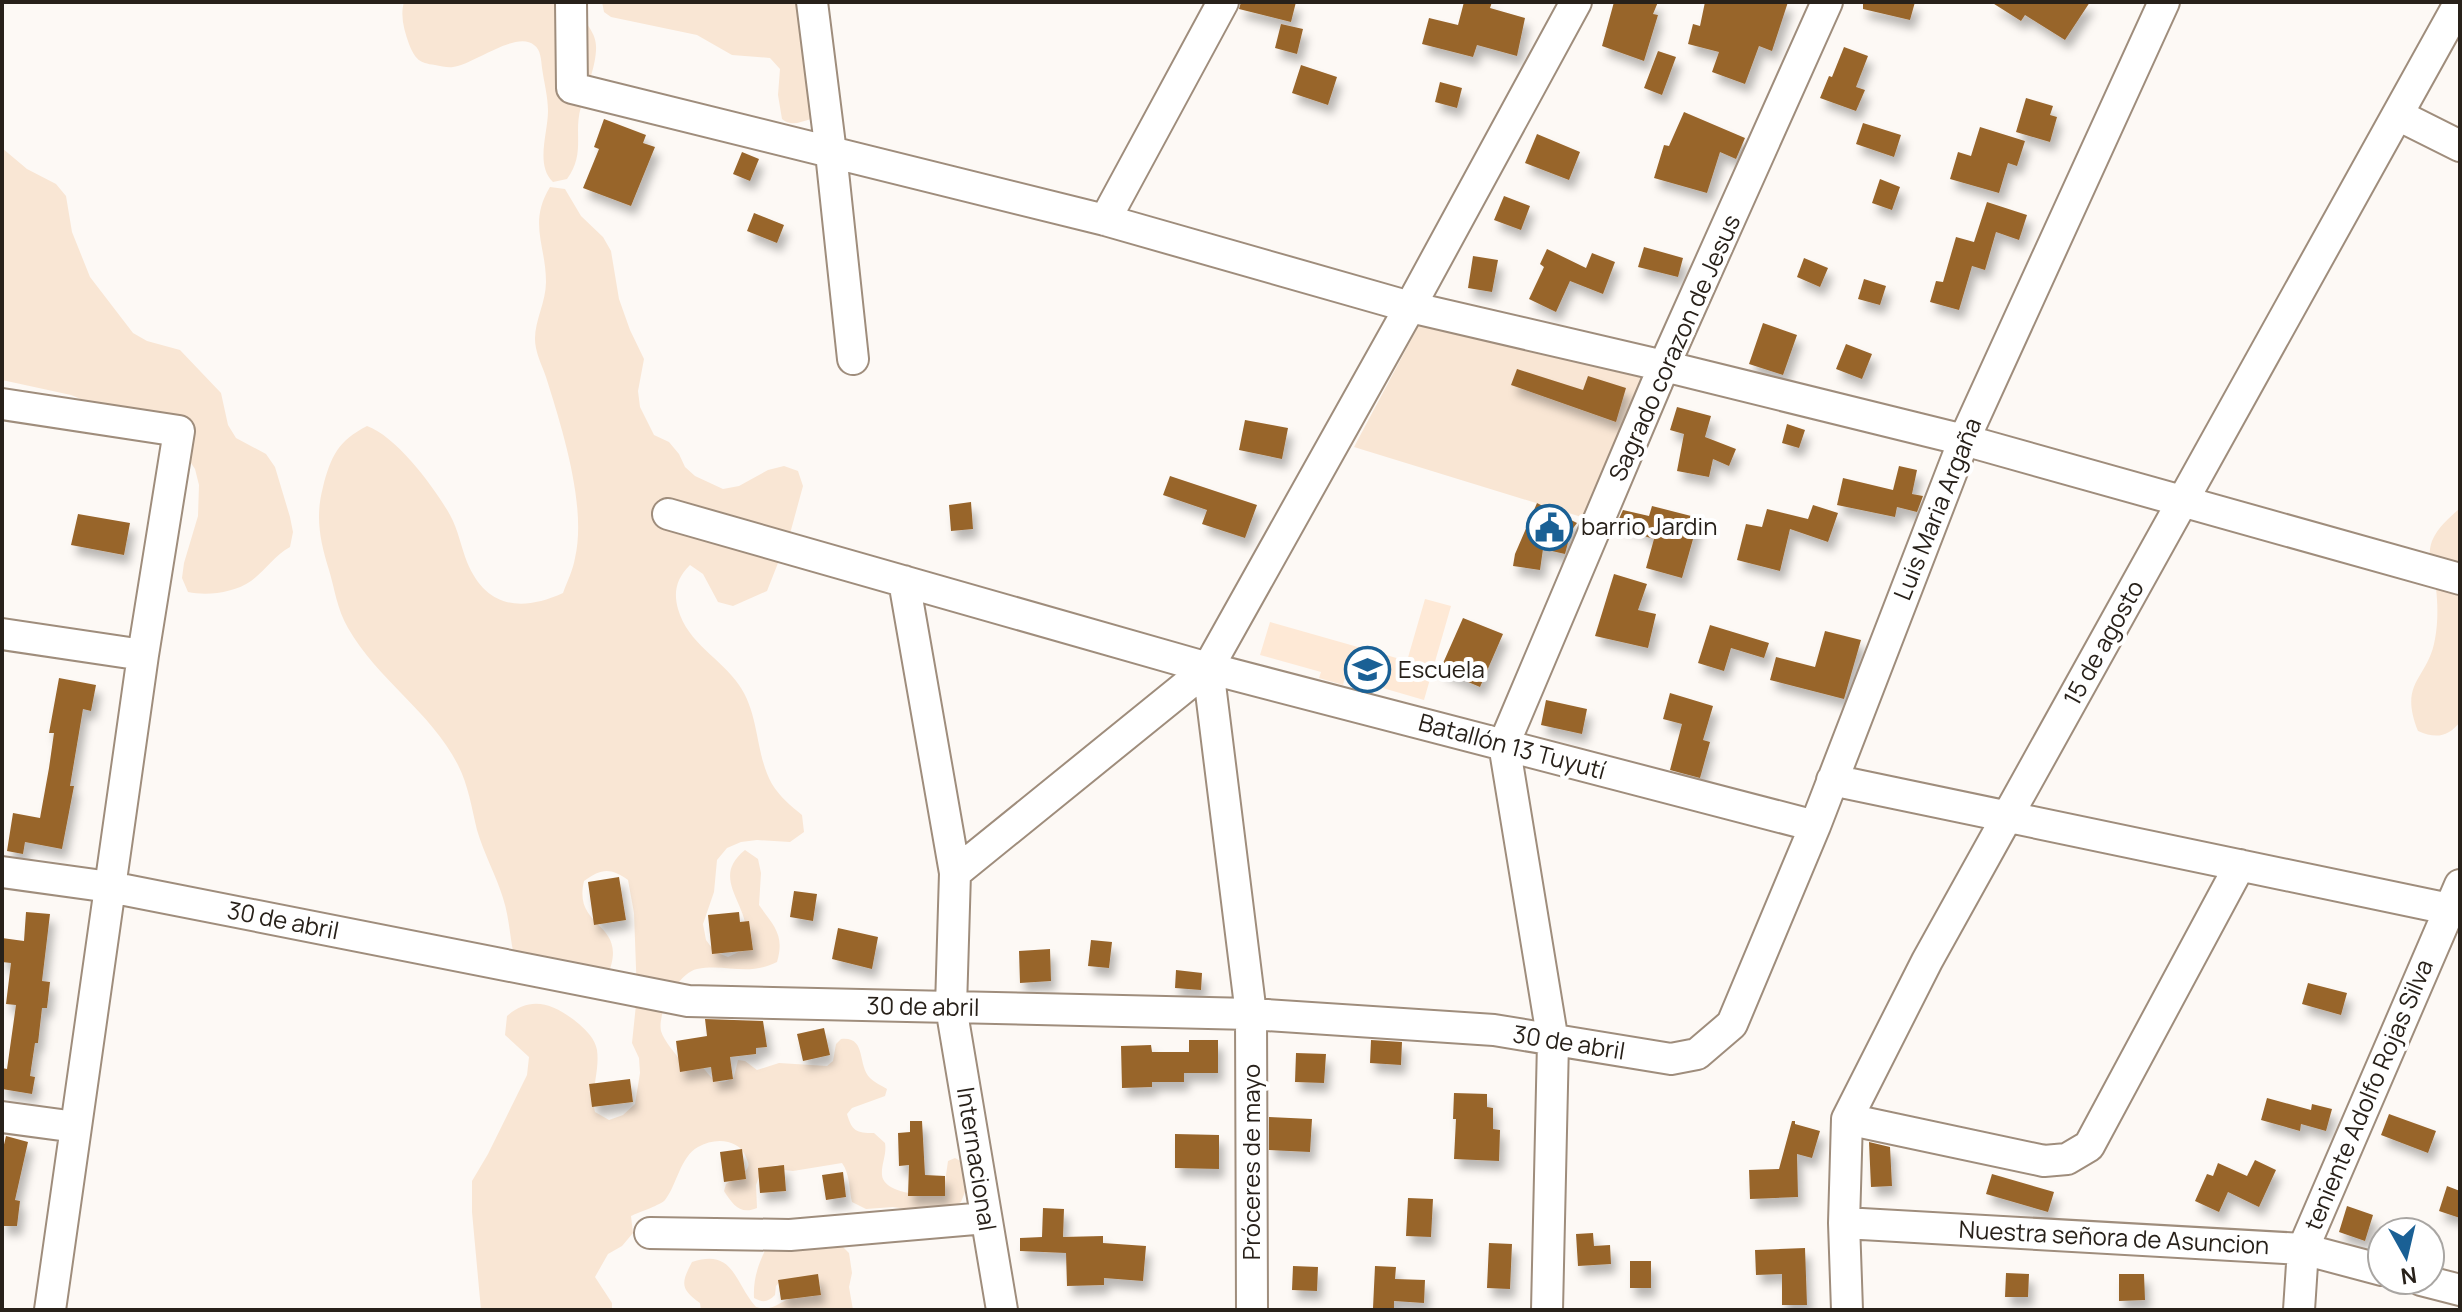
<svg xmlns="http://www.w3.org/2000/svg" width="2462" height="1312" font-family="Manrope,sans-serif">
<style>
.built{fill:#fee9d6}
.green{fill:#f9e6d4}
.building{fill:#98652c;filter:url(#shadow)}
.lines{fill:none;stroke-linecap:round;stroke-linejoin:round}
.minor-casing{stroke:#9f8d7c;stroke-width:34}
.minor{stroke:#fff;stroke-width:30}
.labels{text-anchor:middle;stroke-width:8;stroke-linejoin:round;paint-order:stroke}
.street-label{font-size:24px;fill:#28211a;stroke:#fff}
.poi-label{font-size:24px;fill:#28211a;stroke:#fff;text-anchor:start}
</style>
<defs>
<filter id="shadow"><feDropShadow dx="5" dy="9" stdDeviation="4" flood-color="#0004"/></filter>
</defs>
<rect width="100%" height="100%" fill="#fdf9f5"/>
<path class="built" d="M1425 599 1451 606 1424 700 1345 677 1343 685 1319 678 1321 672 1260 655 1270 622 1407 661Z"/>
<path class="green" d="M404 2H575C580 19 596 30 596 46 597 63 586 91 581 107 573 133 586 153 567 179L553 182C535 165 548 133 548 111 548 97 544 82 542 68 541 60 541 50 534 45 517 30 474 64 453 67 448 68 441 66 435 65 419 63 415 59 409 44 404 30 400 16 404 2Z
M602 2H807L822 93 811 119C800 122 791 127 782 119L778 95 780 69 770 58 732 55 697 35 611 17 604 12Z
M2 148 27 169 56 184 66 196 72 232 90 277 133 333 147 341 180 350 221 393 228 425 236 438 266 454 275 467 290 517 293 532 290 547C274 556 265 571 251 581 234 593 207 596 188 592L182 578 184 563 198 516 199 485 195 469 181 448 125 417 71 395 2 380Z
M550 187 565 189 581 216 603 237 611 251 619 299 630 330 644 359 638 391 640 407 654 435 669 442 679 454 685 467 695 476 723 489 739 486 768 470 784 466 798 471 803 486 791 530 767 591 733 606 718 602 703 574 690 565C677 578 673 591 678 609 688 644 721 658 739 685 760 715 755 754 772 784 780 797 791 806 802 815L804 832 790 842 757 840 741 842 727 848 717 860 714 892 703 924 706 940 715 952 728 957 743 950C760 909 705 882 745 850L758 859 761 873 759 905C774 926 785 935 777 962 747 977 726 963 697 969 678 973 657 1013 661 1031 664 1041 676 1054 682 1063L703 1067C711 1079 720 1088 734 1077L738 1060 745 1061 757 1070 779 1063 827 1066 833 1061 836 1044 841 1039C867 1036 857 1065 870 1078 874 1082 882 1086 887 1089L885 1096 852 1108 847 1114C852 1131 856 1133 874 1133L885 1143C887 1154 881 1165 882 1175 883 1189 909 1195 920 1193 928 1191 937 1186 945 1182L948 1161 955 1158 962 1162 967 1187 961 1202 946 1211 928 1212 893 1207 866 1209 852 1202C849 1189 850 1174 842 1163L793 1171 784 1170 778 1165 762 1168 756 1185 757 1208C740 1215 733 1205 724 1191L726 1184C732 1180 743 1175 747 1169 750 1164 748 1163 746 1157 739 1139 715 1137 698 1147 680 1157 677 1185 665 1200 661 1205 639 1212 631 1216L633 1233 622 1246 608 1254 595 1277 612 1303V1310H481L472 1212V1181L488 1154 527 1075 529 1057 505 1035 507 1016C532 994 556 1005 579 1024 587 1031 595 1039 597 1050 600 1071 590 1091 595 1112L609 1120 623 1115 635 1104 640 1073 639 1058 632 1043 637 995 634 913 628 880C610 867 601 869 584 881 572 932 633 920 606 979L516 964C510 943 510 919 503 898 496 875 484 854 477 830 472 809 468 784 458 765 432 713 377 679 348 628 337 609 335 590 329 570 320 541 315 517 323 487 331 456 338 441 367 426 396 436 435 488 450 515 458 529 461 547 467 562 486 608 521 612 563 593 567 582 573 570 575 558 587 506 562 428 546 377 543 368 538 358 536 348 531 326 546 305 546 282 546 245 528 223 550 187Z
M1419 325 1651 380 1588 519 1354 447Z
M2460 508V722C2448 737 2436 739 2418 731 2398 681 2428 680 2435 639 2438 624 2438 604 2436 589 2433 573 2426 558 2432 541 2438 527 2449 518 2460 508Z
M791 1239 828 1249 835 1245 843 1247 849 1253 852 1273 849 1287 853 1310H701L700 1303C680 1289 681 1283 692 1262 734 1248 734 1282 756 1307 775 1312 779 1301 794 1297 805 1295 812 1299 821 1293L820 1284 815 1276 781 1280 776 1286 775 1295C768 1302 763 1303 754 1298 753 1277 759 1263 768 1244Z"/>
<path class="building" d="M1241 2H1296L1291 22 1239 9Z
M1464 2H1492L1490 8 1525 18 1517 56 1477 45 1473 57 1422 44 1429 18 1458 25Z
M1614 2H1658L1653 14 1658 15 1644 61 1602 46Z
M1705 2H1788L1772 51 1759 46 1745 84 1712 72 1719 52 1688 44 1693 24 1700 26Z
M1863 2H1915L1910 20 1863 9Z
M1991 2H2090L2065 40 2025 15 2021 21Z
M1281 24 1303 29 1297 54 1275 48Z
M1844 47 1868 56 1856 87 1865 90 1856 111 1820 98 1829 76 1832 77Z
M1658 51 1676 57 1662 95 1644 88Z
M1301 65 1337 77 1328 105 1292 93Z
M1440 82 1462 88 1457 108 1435 102Z
M2026 98 2053 106 2050 115 2057 117 2050 142 2016 132Z
M1684 112 1745 138 1736 159 1720 152 1707 193 1654 178 1664 145 1669 146Z
M604 119 646 135 643 143 655 147 631 206 583 188 599 149 594 147Z
M1863 123 1901 135 1894 157 1856 144Z
M1980 127 2025 141 2017 166 2008 163 1999 193 1950 179 1958 152 1971 156Z
M1537 134 1580 152 1569 180 1525 163Z
M742 152 759 159 750 181 733 174Z
M1880 179 1900 187 1892 210 1872 203Z
M1504 196 1530 206 1521 230 1494 220Z
M1987 202 2027 215 2019 240 1996 232 1985 270 1972 266 1959 310 1930 302 1936 281 1943 282 1956 237 1974 242Z
M754 213 784 225 777 243 747 231Z
M1644 247 1683 258 1678 277 1638 267Z
M1547 249 1586 268 1592 253 1615 262 1603 294 1570 281 1556 312 1529 299 1544 267 1540 264Z
M1473 256 1498 260 1492 292 1468 288Z
M1804 258 1828 268 1820 287 1797 277Z
M1864 279 1886 286 1880 305 1858 299Z
M1763 323 1797 335 1783 375 1749 364Z
M1846 344 1872 354 1862 379 1836 369Z
M1517 369 1583 390 1588 376 1626 388 1616 422 1511 385Z
M1677 407 1711 416 1705 437 1736 449 1729 466 1713 459 1709 477 1677 471 1684 434 1670 430Z
M1245 420 1288 428 1282 459 1239 450Z
M1787 424 1805 430 1799 448 1782 443Z
M1899 466 1917 470 1912 494 1923 496 1917 512 1897 507 1895 517 1837 505 1843 478 1893 490Z
M1170 476 1257 505 1245 538 1202 524 1207 510 1163 495Z
M971 502 973 529 951 531 949 505Z
M1537 503 1577 523 1571 531 1565 554 1543 549 1540 570 1513 566 1515 554Z
M1813 505 1838 513 1828 542 1790 529 1780 571 1737 560 1746 524 1762 527 1767 509 1808 519Z
M1652 506 1699 518 1682 578 1646 568 1654 539 1644 536 1645 531 1617 523 1623 510 1649 516Z
M78 514 130 523 124 555 71 545Z
M1614 574 1647 584 1638 610 1656 614 1648 648 1595 636Z
M1463 618 1503 634 1480 687 1440 670Z
M1710 625 1769 643 1764 658 1731 648 1724 671 1698 663Z
M1825 631 1861 640 1844 699 1770 680 1776 657 1815 667Z
M59 678 96 685 91 711 83 709 70 786H74L62 849 25 842 23 854 7 851 13 813 40 818 49 768 54 733H49Z
M1670 693 1713 706 1703 740 1710 742 1700 778 1670 770 1682 724 1663 719Z
M1546 700 1587 709 1582 734 1541 725Z
M619 877 626 920 594 925 588 882Z
M794 891 817 894 813 921 790 917Z
M26 912 50 914 42 981 50 982 47 1008H42L38 1043H35L30 1076 35 1077 32 1094 2 1089V1068L7 1069 16 1005 6 1004 11 963 2 962V938L24 941Z
M739 912 740 922 749 921 753 950 712 954 708 915Z
M838 928 878 937 872 969 832 959Z
M1091 940 1112 942 1109 968 1088 966Z
M1050 949 1051 981 1020 983 1019 951Z
M1176 970 1202 973 1201 990 1175 988Z
M2308 983 2347 993 2341 1015 2302 1004Z
M705 1019 763 1021 767 1047 756 1048V1054L730 1057 733 1079 713 1082 711 1067 680 1072 676 1041 707 1036Z
M824 1028 830 1055 803 1061 797 1034Z
M1189 1040H1218V1073H1184V1082H1152V1087L1122 1088 1121 1046 1151 1045 1152 1052H1189Z
M1371 1040 1402 1042 1401 1065 1370 1063Z
M1296 1053 1326 1054 1324 1083 1295 1082Z
M630 1079 633 1102 592 1107 589 1084Z
M1454 1093 1487 1094V1107L1493 1108V1129L1500 1130 1499 1161 1454 1159 1456 1119H1453Z
M2267 1098 2311 1110 2312 1104 2332 1109 2326 1131 2301 1124 2300 1131 2261 1120Z
M2389 1114 2436 1131 2428 1153 2381 1135Z
M1269 1117 1312 1119 1310 1152 1269 1150Z
M910 1121H922L925 1175 945 1176V1196H908L909 1165 899 1166 898 1133 910 1132Z
M1792 1121H1795V1124L1820 1131 1812 1158 1797 1154 1798 1197 1750 1199 1749 1170 1779 1169Z
M1175 1134 1219 1135V1169L1175 1168Z
M6 1136 28 1142 15 1200 20 1201 17 1226H2V1153Z
M1869 1142 1890 1147 1892 1186 1871 1187Z
M742 1149 746 1179 724 1182 720 1152Z
M2255 1160 2276 1170 2259 1207 2228 1192 2219 1212 2195 1201 2207 1174 2213 1176 2218 1163 2247 1176Z
M784 1165 786 1191 760 1193 758 1168Z
M843 1172 846 1197 826 1200 822 1175Z
M1992 1174 2054 1192 2048 1212 1986 1194Z
M2447 1186 2460 1191V1218L2439 1211Z
M1408 1198 1433 1199 1431 1237 1406 1236Z
M2347 1206 2373 1215 2365 1241 2339 1232Z
M1043 1208 1064 1209 1063 1237 1103 1236V1243L1146 1246 1143 1281 1104 1278V1285L1067 1286 1066 1253 1020 1251V1238L1042 1237Z
M1593 1233 1594 1246 1610 1245 1611 1264 1578 1266 1576 1234Z
M1489 1243 1512 1244 1510 1289 1487 1288Z
M1805 1248 1807 1305H1782V1274L1756 1275 1755 1250Z
M1630 1261H1651V1288H1630Z
M1293 1266 1318 1267 1317 1291 1292 1290Z
M1375 1266 1396 1267 1395 1279 1425 1280 1424 1303 1394 1301V1309L1373 1308Z
M2006 1273 2029 1274 2028 1297H2005Z
M818 1274 821 1295 781 1300 778 1280Z
M2119 1274H2144L2145 1300 2119 1301Z"/>
<g class="lines">
<defs>
<path id="minor" d="M571 2 572 88 1105 220 1410 307 1664 366 1964 440 2460 579
M812 2 831 153 853 359
M2398 115 2460 146
M1105 220 1223 2
M2 404 179 431 143 655 50 1310
M668 514 1208 668 1815 826
M904 581 955 873
M2 634 143 655
M1208 668 1251 1014 1252 1310
M1832 780 2449 909
M2 872 110 887 688 1001 1251 1014 1494 1030 1671 1059 1697 1054 1732 1024 1815 826 1964 440 2164 2
M2 1117 76 1127
M1847 1119 2044 1161 2067 1159 2089 1146 2240 865
M1844 1223 2303 1249 2382 1270
M650 1233 790 1235 986 1218
M2421 1280 2460 1290
M1002 1310 951 1007 955 873 1208 668 1410 307 1576 2
M1547 1310 1553 1042 1504 744 1664 366 1827 2
M1847 1310 1844 1223 1847 1119 1927 961 2460 2
M2299 1310 2303 1249 2460 885"/>
</defs>
<use href="#minor" class="minor-casing"/>
<use href="#minor" class="minor"/>
</g>
<defs>
<symbol id="civic-ring" viewBox="-11 -11 22 22"><circle r="9.5" fill="#fff" stroke="#1a6095" stroke-width="1.5"/><path d="M-.6-6.5H3V-4.5H.6V-3L4-1V1h2V6H-6V1h2V-1L-.6-3ZM-1.2 2.5V6h2.4V2.5Z" fill="#1a6095"/></symbol>
<symbol id="school-ring" viewBox="-11 -11 22 22"><circle r="9.5" fill="#fff" stroke="#1a6095" stroke-width="1.5"/><path d="M0-5L7-2L0 1L-7-2ZM-4 1L0 2.5L4 1V4Q0 6-4 4Z" fill="#1a6095"/></symbol>
</defs>
<g fill-rule="evenodd">
<use href="#civic-ring" x="1524" y="502" width="51" height="51"/>
<use href="#school-ring" x="1342" y="644" width="51" height="51"/>
</g>
<g class="labels">
<g class="street-label">
<text transform="translate(1675 348) rotate(-66)" y="8">Sagrado corazon de Jesus</text>
<text transform="translate(1938 509) rotate(-68)" y="8">Luis Maria Argaña</text>
<text transform="translate(2104 643) rotate(-61)" y="8">15 de agosto</text>
<text transform="translate(1512 747) rotate(15)" y="8">Batallón 13 Tuyutí</text>
<text transform="translate(283 921) rotate(11)" y="8">30 de abril</text>
<text transform="translate(923 1007) rotate(1)" y="8">30 de abril</text>
<text transform="translate(1569 1043) rotate(9)" y="8">30 de abril</text>
<text transform="translate(2369 1095) rotate(-67)" y="8">teniente Adolfo Rojas Silva</text>
<text transform="translate(976 1159) rotate(81)" y="8">Internacional</text>
<text transform="translate(1252 1162) rotate(-90)" y="8">Próceres de mayo</text>
<text transform="translate(2114 1238) rotate(3)" y="8">Nuestra señora de Asuncion</text>
</g>
<g class="poi-label">
<text x="1581" y="535">barrio Jardin</text>
<text x="1398" y="678">Escuela</text>
</g>
</g>
<rect width="2462" height="1312" fill="none" stroke="#28211a" stroke-width="8"/>
<g transform="translate(2406 1256) rotate(172)"><circle r="38" fill="#ffffff" stroke="#a9a6a3" stroke-width="2"/>
<path d="M0-6L14 30L0 20L-14 30Z" fill="#1a6095"/>
<text y="-12" font-size="22" font-weight="bold" text-anchor="middle" fill="#28211a">N</text>
</g>
</svg>
